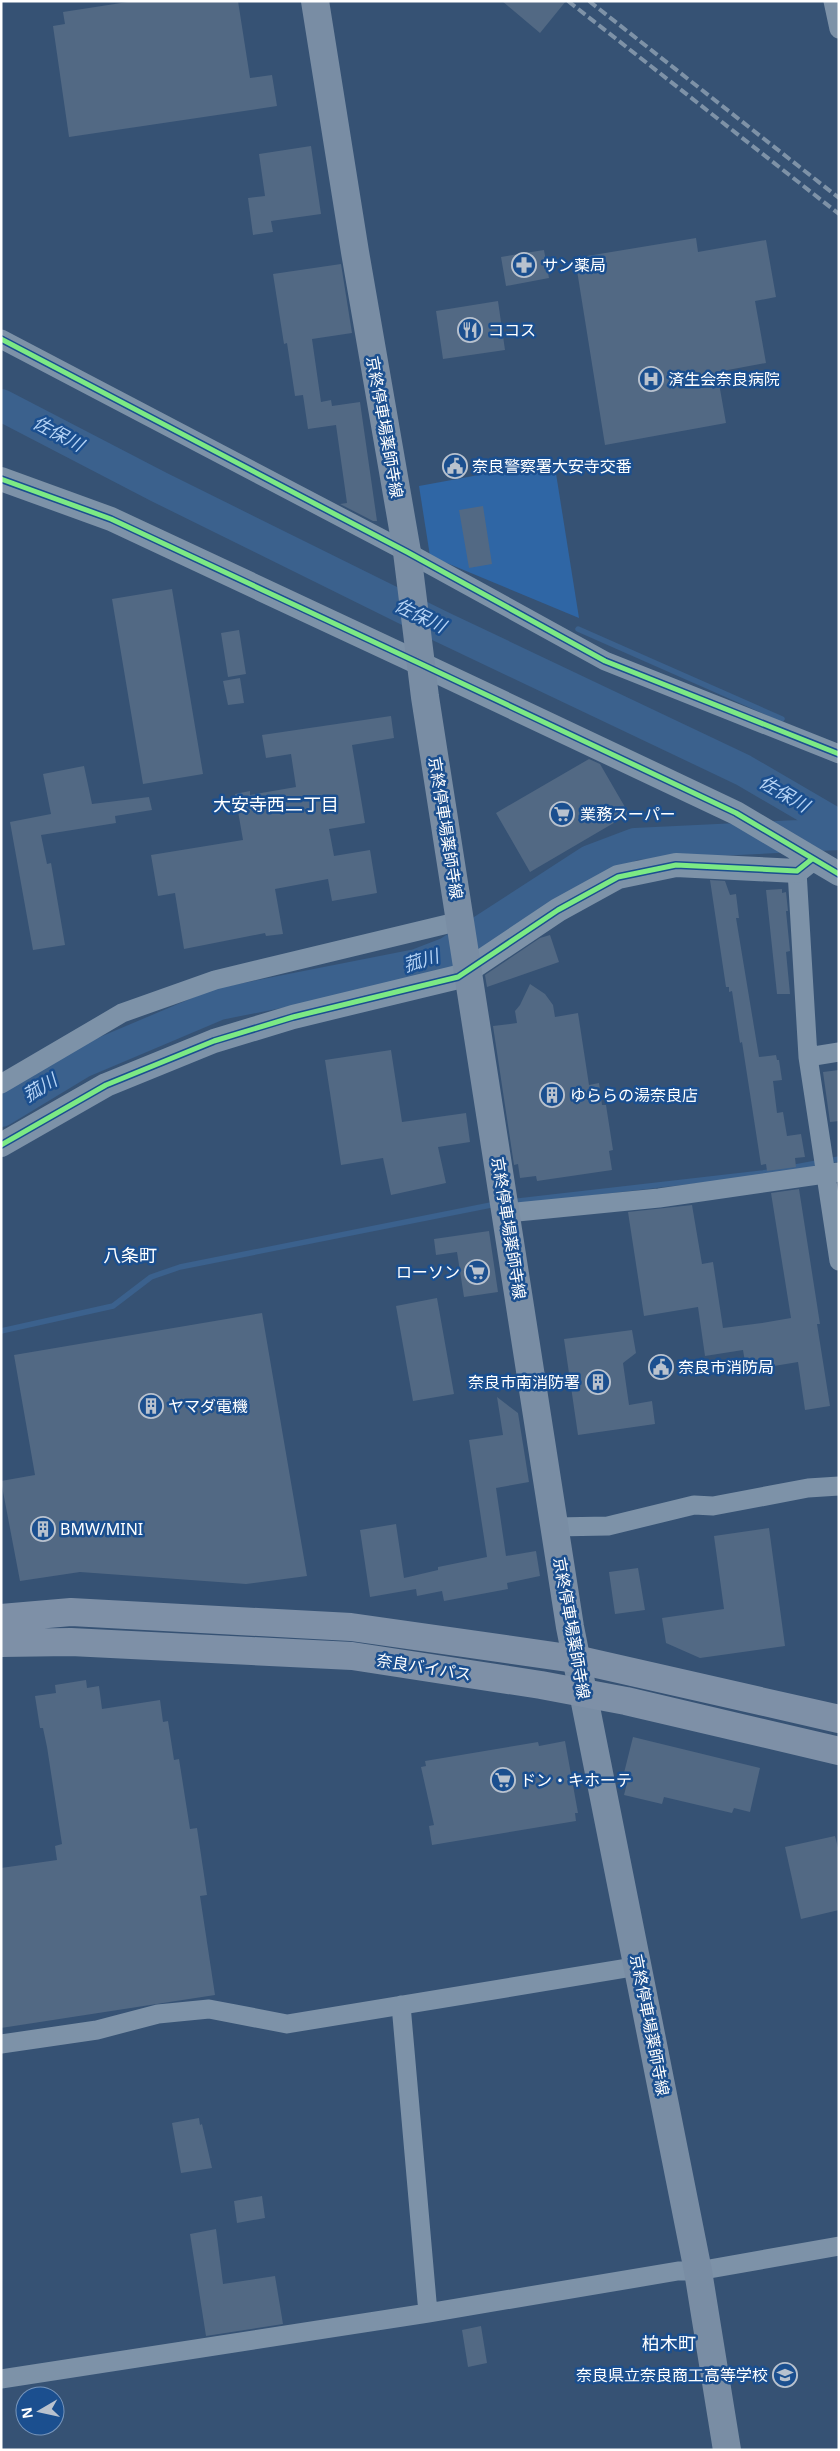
<svg xmlns="http://www.w3.org/2000/svg" width="840" height="2451" font-family="'Noto Sans','Noto Sans JP',sans-serif">
<style>
.green{fill:#2f66a5}
.lines{fill:none;stroke-linecap:round;stroke-linejoin:round}
.stream{stroke:#3b618d;stroke-width:5.5}
.river{stroke:#3b618d;stroke-width:32}
.building{fill:#526984}
.minor{stroke:#7d92a8;stroke-width:19}
.tertiary{stroke:#7d92a8;stroke-width:24}
.secondary{stroke:#798da4;stroke-width:28}
.trunk{stroke:#7e90a7;stroke-width:28}
.rail{stroke:#7e92a7;stroke-width:4;stroke-dasharray:9 4;stroke-linecap:butt}
.cycleway-casing{stroke:#1b4f8f;stroke-width:8}
.cycleway{stroke:#7ce984;stroke-width:5}
.labels{text-anchor:middle;stroke-width:5;stroke-linejoin:round;paint-order:stroke}
.poi-label{font-size:16px;fill:#fff;stroke:#1b4f8f;text-anchor:start}
.street-label{font-size:16px;fill:#fff;stroke:#1b4f8f}
.water-label{font-size:18px;font-style:italic;fill:#b5d3f5;stroke:#1b4f8f}
.neighbourhood-label{font-size:18px;fill:#fff;stroke:#1b4f8f}
</style>
<rect width="100%" height="100%" fill="#365274"/>
<path class="green" d="M554 461 579 618 430 556 419 486Z"/>
<g class="lines">
<path class="stream" d="M578 629 782 719
M510 1202 763 1173 839 1159
M1 1331 113 1306 151 1277 180 1267 496 1204"/>
<path class="river" d="M1 405 159 487 442 627 743 770 839 826
M1 1111 82 1062 219 1004 417 965 448 953 590 861 635 844 839 834"/>
</g>
<path class="building" d="M134 1H238L250 78 272 75 277 106 69 137 53 26 65 24 63 12Z
M502 1H566L540 33Z
M311 146 321 214 271 221 273 232 253 235 248 198 265 196 259 154Z
M696 238 698 252 766 240 776 297 755 301 766 363 717 372 726 423 605 445 575 258Z
M544 250 549 278 506 286 501 257Z
M341 264 352 333 312 339 321 402 331 400 332 406 360 402 377 521H373L340 504 347 503 336 425 308 429 303 395 295 396 287 343 284 344 273 274Z
M498 301 505 350 443 359 436 311Z
M483 506 492 564 469 568 459 510Z
M172 589 203 774 143 784 112 599Z
M239 630 246 674 228 677 221 633Z
M240 678 244 703 228 705 223 681Z
M391 716 394 738 352 745 365 823 329 829 334 856 370 850 377 893 332 901 328 879 275 889 283 934 266 936 265 933 184 949 175 893 158 896 151 855 243 840 235 794 250 791V795L296 787 291 754 266 758 262 735Z
M589 759 600 764 629 814 530 872 496 813Z
M84 766 92 804 149 797 152 810 115 816 116 823 41 835 47 864 51 863 65 945 33 950 10 822 51 814 43 774Z
M710 880 725 881 730 895 736 894 739 918H736L759 1057 776 1055 777 1060H779L782 1080 773 1081 777 1113 783 1112 787 1136 801 1134 805 1157 795 1158 796 1167 767 1171 766 1164 761 1165 742 1042 740 1043 732 991 729 992V987H726Z
M782 889V893L786 892 788 911H786L790 951 786 952 790 994H777L766 890Z
M550 935 559 962 487 987 485 975 540 938Z
M530 984 545 994 553 1005 555 1017 578 1013 589 1085 599 1083 602 1105H606L613 1150 609 1151 612 1170 537 1181 536 1176 520 1178 518 1164 514 1165 493 1026 517 1023 515 1011 520 1005Z
M391 1050 402 1122 466 1113 470 1142 438 1147 446 1183 391 1195 383 1158 341 1165 325 1060Z
M839 1070V1121L830 1122 823 1072Z
M799 1189 820 1324H817L830 1406 805 1410 798 1362 762 1368 763 1372 747 1374 743 1350 705 1356 698 1307 644 1316 628 1212 692 1205 702 1264 713 1262 723 1328 762 1323 791 1318 771 1193Z
M489 1231 498 1292 464 1297 457 1252 436 1255 434 1239Z
M437 1298 454 1394 413 1401 396 1306Z
M262 1313 307 1576 246 1584 80 1572 20 1581 1 1481 35 1475 14 1355Z
M632 1330 636 1353 623 1363 629 1405 652 1401 655 1424 578 1435 564 1339Z
M497 1397 518 1413 529 1482 496 1488 506 1556 536 1551 540 1576 507 1583 508 1589 444 1601 442 1591 417 1596 416 1589 370 1597 360 1530 396 1524 404 1578 438 1570V1567L487 1557 469 1440 503 1435Z
M769 1528 785 1646 700 1658 666 1643 662 1618 724 1609 714 1536Z
M638 1568 645 1610 615 1614 609 1572Z
M86 1680 87 1688 99 1686 102 1709 160 1700 163 1722 168 1721 174 1760 179 1759 190 1829 197 1828 207 1895 200 1896 215 1995 1 2028V1868L57 1860 55 1846 62 1844 47 1747 43 1728H40L35 1696 56 1693 55 1685Z
M633 1737 760 1768 750 1812 734 1808 732 1813 664 1797 662 1804 624 1795 627 1783 622 1781Z
M565 1741 578 1813H575L576 1821 432 1845 429 1826 434 1825 421 1767 426 1766 425 1761 538 1742 539 1746Z
M835 1836 839 1852V1910L801 1919 785 1847Z
M199 2118 200 2125 202 2124 212 2168 181 2173 172 2123Z
M262 2196 265 2218 237 2223 234 2201Z
M216 2229 223 2284 275 2276 283 2324 206 2336 190 2234Z
M481 2326 487 2363 468 2367 462 2330Z"/>
<g class="lines">
<path class="minor" d="M833 1 839 29
M1 339 407 552 605 661 839 754
M797 871 808 1057 839 1261
M808 1057 839 1052
M1 1084 122 1013 215 980 460 921
M507 1213 659 1198 839 1172
M555 1527 608 1526 694 1505 713 1506 808 1488 839 1486
M401 2005 428 2313
M1 2044 97 2030 158 2014 209 2009 287 2024 639 1966
M1 2379 428 2313 678 2271H698L839 2246"/>
<path class="tertiary" d="M1 479 111 519 421 664 736 813 839 874
M1 1145 106 1085 214 1041 293 1017 458 977 558 910 618 877 676 865 797 871 812 859"/>
<path class="secondary" d="M315 1 355 252 407 552 425 697 570 1627 698 2271 727 2450"/>
<path class="trunk" d="M1 1618 71 1612 351 1627 575 1659 839 1719
M1 1643 71 1642 352 1656 541 1685 626 1701 839 1751"/>
<path class="rail" d="M568 1 839 214
M589 1 839 198"/>
<defs>
<path id="cycleway" d="M1 339 407 552 605 661 839 754
M1 479 111 519 421 664 736 813 839 874
M1 1145 106 1085 214 1041 293 1017 458 977 558 910 618 877 676 865 797 871 812 859"/>
</defs>
<use href="#cycleway" class="cycleway-casing"/>
<use href="#cycleway" class="cycleway"/>
</g>
<defs>
<symbol id="pharmacy-ring" viewBox="-11 -11 22 22"><circle r="9.5" fill="#1b4f8f" stroke="#b9c2ce" stroke-width="1.5"/><path d="M-2-6h4v4h4v4h-4v4h-4v-4h-4v-4h4Z" fill="#b9c2ce"/></symbol>
<symbol id="restaurant-ring" viewBox="-11 -11 22 22"><circle r="9.5" fill="#1b4f8f" stroke="#b9c2ce" stroke-width="1.5"/><path d="M-5-6h1v4h1v-4h1v4h1v-4h1v5L-1.5 .5V6h-2V.5L-5-1ZM5-6V6H3V1.5H1.5Q1.5-4 5-6Z" fill="#b9c2ce"/></symbol>
<symbol id="hospital-ring" viewBox="-11 -11 22 22"><circle r="9.5" fill="#1b4f8f" stroke="#b9c2ce" stroke-width="1.5"/><path d="M-5-5h3v3.5h4V-5h3V5h-3V1.5h-4V5h-3Z" fill="#b9c2ce"/></symbol>
<symbol id="civic-ring" viewBox="-11 -11 22 22"><circle r="9.5" fill="#1b4f8f" stroke="#b9c2ce" stroke-width="1.5"/><path d="M-.6-6.5H3V-4.5H.6V-3L4-1V1h2V6H-6V1h2V-1L-.6-3ZM-1.2 2.5V6h2.4V2.5Z" fill="#b9c2ce"/></symbol>
<symbol id="supermarket-ring" viewBox="-11 -11 22 22"><circle r="9.5" fill="#1b4f8f" stroke="#b9c2ce" stroke-width="1.5"/><path d="M-6-5.5h2.5l.6 2H6L4.5 2H-2.5L-4.4-4H-6ZM-1.5 3.2a1.3 1.3 0 1 0 .1 0ZM3 3.2a1.3 1.3 0 1 0 .1 0Z" fill="#b9c2ce"/></symbol>
<symbol id="building-ring" viewBox="-11 -11 22 22"><circle r="9.5" fill="#1b4f8f" stroke="#b9c2ce" stroke-width="1.5"/><path d="M-4-6H4V6H1V3H-1V6H-4ZM-2.5-4.3h1.7v1.8h-1.7ZM.8-4.3h1.7v1.8H.8ZM-2.5-1h1.7V.8h-1.7ZM.8-1h1.7V.8H.8Z" fill="#b9c2ce"/></symbol>
<symbol id="school-ring" viewBox="-11 -11 22 22"><circle r="9.5" fill="#1b4f8f" stroke="#b9c2ce" stroke-width="1.5"/><path d="M0-5L7-2L0 1L-7-2ZM-4 1L0 2.5L4 1V4Q0 6-4 4Z" fill="#b9c2ce"/></symbol>
</defs>
<g fill-rule="evenodd">
<use href="#pharmacy-ring" x="510" y="251" width="28" height="28"/>
<use href="#restaurant-ring" x="456" y="316" width="28" height="28"/>
<use href="#hospital-ring" x="637" y="365" width="28" height="28"/>
<use href="#civic-ring" x="441" y="452" width="28" height="28"/>
<use href="#supermarket-ring" x="548" y="800" width="28" height="28"/>
<use href="#building-ring" x="538" y="1081" width="28" height="28"/>
<use href="#supermarket-ring" x="463" y="1258" width="28" height="28"/>
<use href="#civic-ring" x="647" y="1353" width="28" height="28"/>
<use href="#building-ring" x="584" y="1368" width="28" height="28"/>
<use href="#building-ring" x="137" y="1392" width="28" height="28"/>
<use href="#building-ring" x="29" y="1515" width="28" height="28"/>
<use href="#supermarket-ring" x="489" y="1766" width="28" height="28"/>
<use href="#school-ring" x="771" y="2361" width="28" height="28"/>
</g>
<g class="labels">
<g class="poi-label">
<text x="542" y="271">サン薬局</text>
<text x="488" y="336">ココス</text>
<text x="668" y="385">済生会奈良病院</text>
<text x="472" y="472">奈良警察署大安寺交番</text>
<text x="580" y="820">業務スーパー</text>
<text x="570" y="1101">ゆららの湯奈良店</text>
<text x="460" y="1278" text-anchor="end">ローソン</text>
<text x="678" y="1373">奈良市消防局</text>
<text x="580" y="1388" text-anchor="end">奈良市南消防署</text>
<text x="168" y="1412">ヤマダ電機</text>
<text x="60" y="1535">BMW/MINI</text>
<text x="520" y="1786">ドン・キホーテ</text>
<text x="768" y="2381" text-anchor="end">奈良県立奈良商工高等学校</text>
</g>
<g class="street-label">
<text transform="translate(385 427) rotate(80)" y="6">京終停車場薬師寺線</text>
<text transform="translate(446 828) rotate(81)" y="6">京終停車場薬師寺線</text>
<text transform="translate(509 1228) rotate(81)" y="6">京終停車場薬師寺線</text>
<text transform="translate(572 1628) rotate(80)" y="6">京終停車場薬師寺線</text>
<text transform="translate(424 1667) rotate(9)" y="6">奈良バイパス</text>
<text transform="translate(650 2025) rotate(79)" y="6">京終停車場薬師寺線</text>
</g>
<g class="water-label">
<text transform="translate(58 434) rotate(28)" y="6">佐保川</text>
<text transform="translate(420 616) rotate(26)" y="6">佐保川</text>
<text transform="translate(784 794) rotate(30)" y="6">佐保川</text>
<text transform="translate(421 961) rotate(-17)" y="6">菰川</text>
<text transform="translate(40 1088) rotate(-31)" y="6">菰川</text>
</g>
<g class="neighbourhood-label">
<text x="276" y="811">大安寺西二丁目</text>
<text x="130" y="1262">八条町</text>
<text x="669" y="2350">柏木町</text>
</g>
</g>
<rect width="840" height="2451" fill="none" stroke="#ffffff" stroke-width="5"/>
<g transform="translate(40 2411) rotate(261)"><circle r="24" fill="#1b4f8f" stroke="#7695bc"/>
<path d="M0-4L9 19L0 12L-9 19Z" fill="#b9c2ce"/>
<text y="-8" font-size="14" font-weight="bold" text-anchor="middle" fill="#ffffff">N</text>
</g>
</svg>
